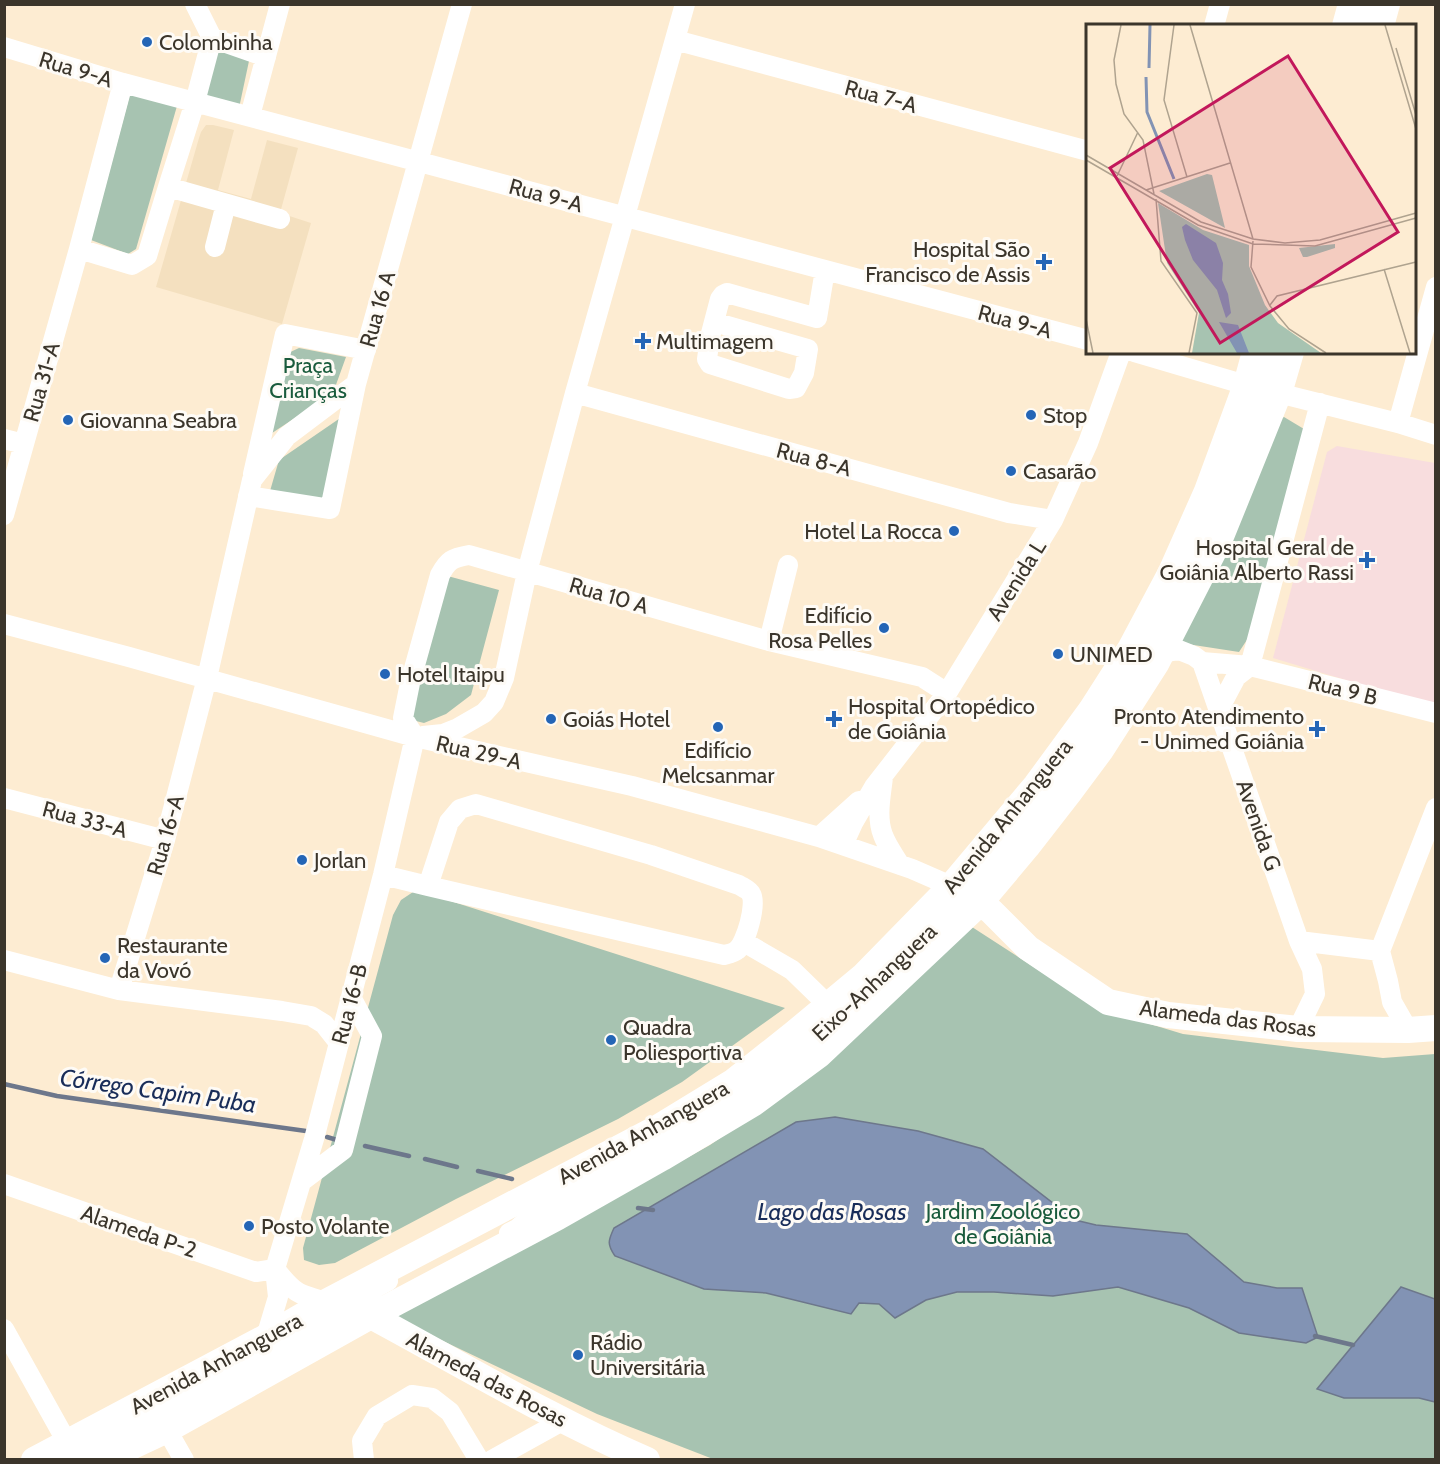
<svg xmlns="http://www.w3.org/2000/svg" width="1440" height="1464" font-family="Cabin,sans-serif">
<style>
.built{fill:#f4e0bf}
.medical{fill:#f8ddde}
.green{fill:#a7c3b1}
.water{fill:#8293b4;stroke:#6d778b;stroke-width:1.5}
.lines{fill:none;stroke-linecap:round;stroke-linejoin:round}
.stream{stroke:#6d778b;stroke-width:4.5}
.minor{stroke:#fff;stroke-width:20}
.major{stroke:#fff;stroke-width:26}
.poi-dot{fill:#2465b6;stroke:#fefbf6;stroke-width:2}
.labels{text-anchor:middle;stroke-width:6;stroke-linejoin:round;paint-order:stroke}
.poi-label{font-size:22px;fill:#3b352b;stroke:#fefbf6;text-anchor:start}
.street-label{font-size:22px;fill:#3b352b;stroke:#fefbf6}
.park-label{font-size:22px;fill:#1a5b3c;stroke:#fefbf6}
.water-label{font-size:24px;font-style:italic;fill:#192d59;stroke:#fefbf6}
.inset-river{fill:none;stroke:#8293b4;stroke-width:3}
.inset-road{fill:none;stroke:#afa38f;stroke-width:1.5}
.view{fill:#c2185b;fill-opacity:0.15;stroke:#c2185b;stroke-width:3}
.inset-edge{fill:none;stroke:#3b352b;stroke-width:3}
</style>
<rect width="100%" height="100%" fill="#fdecd2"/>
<path class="built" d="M206 125H213L234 130 218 190 251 199 267 140 298 148 280 213 311 223 282 324 156 287 199 138 201 132Z"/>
<path class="medical" d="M1337 446 1435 463V707L1273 658 1327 452Z"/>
<path class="green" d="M217 49 249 61 239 108 202 99Z
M130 94 177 106 136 249 128 254 91 240Z
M299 348 346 357 333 393 266 437 286 354Z
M349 412 323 503 270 491 279 460Z
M1284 417 1309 432 1256 626 1239 652 1174 642 1271 423Z
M444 575 499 590 471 695 446 714 424 723 404 718Z
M416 890 785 1008 682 1082 618 1119 456 1199 335 1263 319 1265 304 1260 303 1248 393 915 401 900Z
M972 927 1097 1008 1183 1034 1383 1058 1435 1054V1459H713L597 1414 386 1314 570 1223 710 1145 824 1066Z"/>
<path class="water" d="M835 1117 918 1131 983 1149 1075 1220 1096 1225 1187 1234 1244 1282 1277 1288H1302L1318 1337 1306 1343 1239 1333 1189 1308 1118 1287 1053 1296 994 1292H957L926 1300 895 1318 879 1304 859 1303 851 1314 766 1293 704 1289 615 1256C607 1244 608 1241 614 1228L796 1122Z
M1401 1287 1435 1299V1402L1419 1398H1344L1317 1389Z"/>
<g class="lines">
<path class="stream" d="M4 1084 57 1096 306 1131
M327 1137 337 1140
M365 1146 409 1156
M425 1159 457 1167
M478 1171 512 1179
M638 1208 653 1210
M1315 1336 1353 1345"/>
<path class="minor" d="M195 4 212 38 266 57
M1214 26 1220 4
M1362 26 1368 4
M675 40 1088 151
M4 47 123 83 1088 340
M250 116 280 4
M168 187 280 219
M215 247 226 204
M79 249 132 265 147 256 168 187 195 102 212 38
M714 322 808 349 804 373 796 388 789 389 710 364 707 359 710 337 720 299 723 295 727 293 817 318 825 270
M1134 352 1246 385 1398 423 1436 435
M575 393 1009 513 1053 520
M1251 408 1248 420 1276 352
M1398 423 1436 287
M4 439 24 444
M253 474 285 334 366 350
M248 496 330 509 356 384
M4 515 79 249 123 83
M4 624 129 657 415 737 632 786 819 837 912 869 951 886
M769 641 788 565
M1162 653 1179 650 1194 656 1202 662 1250 666 1436 713
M1202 662 1299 941 1380 951
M1250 666 1320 403
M1219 709 1236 677 1250 666
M423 736 443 734 458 728 484 713 494 702 504 678 527 572 575 393 685 4
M415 737 403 718 410 683 440 575C448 560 452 558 469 555L769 641 922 677 947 693
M883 777C881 796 876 817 883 835 887 846 894 855 900 865
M4 798 165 840
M819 837 859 801
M843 845 853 823 874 787 947 693 1053 520 1088 443 1121 352
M383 875 428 886 724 955C728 954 734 953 737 950 746 943 757 904 751 894 749 890 744 888 739 885L651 855 476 804 460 809 449 822 428 886
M744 942 792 970 828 1005
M4 960 119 990 282 1011 311 1016 324 1024 339 1043
M119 990 165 840 207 678 252 480 287 436 356 384 462 4
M1298 1029 1315 994 1312 969 1299 941
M1408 1030 1392 1002 1388 981 1380 951 1436 808
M302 1181 343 1150 372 1036 351 997
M4 1184 256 1272 275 1269
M548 1202 717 1110 796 1053 866 991 966 895 1014 839 1095 732 1142 656 1176 592 1209 521 1238 455 1248 420
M509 1233 517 1229 548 1202 535 1207
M275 1269C294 1293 297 1294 326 1302
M4 1329 73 1453
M266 1337 278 1297 275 1269 314 1139 339 1043 383 875 415 737
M167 1430 184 1460
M65 1460 271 1351 349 1309 377 1287 388 1281
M364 1460 362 1441 377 1416 412 1395 432 1398 450 1412 479 1460
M492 1460 564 1420"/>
<path class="major" d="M1345 26 1351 4
M1381 26 1387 4
M967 895 991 911 1028 948 1108 1002 1168 1015 1298 1029 1408 1030 1436 1028
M359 1312 371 1316C462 1365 552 1419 647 1460
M34 1460 266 1337 326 1302 657 1128 734 1081 792 1035 863 976 951 886 1036 785 1091 710 1130 649 1171 572 1207 491 1246 385 1255 352
M103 1460 167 1430 371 1316 558 1217 662 1158 754 1103 819 1055 980 903 1027 847 1069 793 1101 750 1156 664 1220 539 1279 393 1291 352"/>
</g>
<g class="poi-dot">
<circle cx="147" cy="42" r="6"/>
<path d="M1041 253h6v6h6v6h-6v6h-6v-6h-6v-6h6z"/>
<path d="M640 332h6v6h6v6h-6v6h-6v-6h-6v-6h6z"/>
<circle cx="1031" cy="415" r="6"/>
<circle cx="68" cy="420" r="6"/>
<circle cx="1011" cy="471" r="6"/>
<circle cx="954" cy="531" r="6"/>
<path d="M1364 551h6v6h6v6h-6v6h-6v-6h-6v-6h6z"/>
<circle cx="884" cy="628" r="6"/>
<circle cx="1058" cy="654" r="6"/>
<circle cx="385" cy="674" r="6"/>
<circle cx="551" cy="719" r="6"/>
<path d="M831 710h6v6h6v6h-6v6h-6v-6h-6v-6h6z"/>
<circle cx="718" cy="727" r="6"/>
<path d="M1314 720h6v6h6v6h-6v6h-6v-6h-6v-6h6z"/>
<circle cx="302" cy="860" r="6"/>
<circle cx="105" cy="958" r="6"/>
<circle cx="611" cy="1040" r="6"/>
<circle cx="249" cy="1226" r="6"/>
<circle cx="578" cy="1355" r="6"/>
</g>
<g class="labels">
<g class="poi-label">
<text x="159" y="50">Colombinha</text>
<text x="1030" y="257" text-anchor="end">Hospital São<tspan x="1030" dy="25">Francisco de Assis</tspan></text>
<text x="656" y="349">Multimagem</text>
<text x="1043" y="423">Stop</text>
<text x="80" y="428">Giovanna Seabra</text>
<text x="1023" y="479">Casarão</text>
<text x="942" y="539" text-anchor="end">Hotel La Rocca</text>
<text x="1354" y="555" text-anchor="end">Hospital Geral de<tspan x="1354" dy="25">Goiânia Alberto Rassi</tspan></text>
<text x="872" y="623" text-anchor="end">Edifício<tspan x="872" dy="25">Rosa Pelles</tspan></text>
<text x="1070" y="662">UNIMED</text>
<text x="397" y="682">Hotel Itaipu</text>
<text x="848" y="714">Hospital Ortopédico<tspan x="848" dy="25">de Goiânia</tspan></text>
<text x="1304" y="724" text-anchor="end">Pronto Atendimento<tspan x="1304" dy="25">- Unimed Goiânia</tspan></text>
<text x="563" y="727">Goiás Hotel</text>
<text x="718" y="758" text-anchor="middle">Edifício<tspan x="718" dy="25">Melcsanmar</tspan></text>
<text x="314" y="868">Jorlan</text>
<text x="117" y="953">Restaurante<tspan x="117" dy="25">da Vovó</tspan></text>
<text x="623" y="1035">Quadra<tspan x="623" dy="25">Poliesportiva</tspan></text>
<text x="261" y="1234">Posto Volante</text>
<text x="590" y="1350">Rádio<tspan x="590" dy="25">Universitária</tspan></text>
</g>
<g class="street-label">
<text transform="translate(76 69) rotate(17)" y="8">Rua 9-A</text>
<text transform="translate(881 96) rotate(15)" y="8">Rua 7-A</text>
<text transform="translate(546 195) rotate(15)" y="8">Rua 9-A</text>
<text transform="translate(377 309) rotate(-74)" y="8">Rua 16 A</text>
<text transform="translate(1015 321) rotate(15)" y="8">Rua 9-A</text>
<text transform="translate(41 382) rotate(-74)" y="8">Rua 31-A</text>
<text transform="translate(814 459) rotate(15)" y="8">Rua 8-A</text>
<text transform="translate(1016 580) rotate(-58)" y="8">Avenida L</text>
<text transform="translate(609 595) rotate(16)" y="8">Rua 10 A</text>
<text transform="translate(1343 689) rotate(14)" y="8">Rua 9 B</text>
<text transform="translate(479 752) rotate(13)" y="8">Rua 29-A</text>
<text transform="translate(1007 816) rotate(-51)" y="8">Avenida Anhanguera</text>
<text transform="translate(85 819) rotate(15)" y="8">Rua 33-A</text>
<text transform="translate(1259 825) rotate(71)" y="8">Avenida G</text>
<text transform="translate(165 835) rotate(-74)" y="8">Rua 16-A</text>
<text transform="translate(874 982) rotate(-43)" y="8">Eixo-Anhanguera</text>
<text transform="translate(349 1004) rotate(-75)" y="8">Rua 16-B</text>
<text transform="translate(1228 1018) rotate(7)" y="8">Alameda das Rosas</text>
<text transform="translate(643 1132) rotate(-29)" y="8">Avenida Anhanguera</text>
<text transform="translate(139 1231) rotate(19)" y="8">Alameda P-2</text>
<text transform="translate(216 1363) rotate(-28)" y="8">Avenida Anhanguera</text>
<text transform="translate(487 1379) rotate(28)" y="8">Alameda das Rosas</text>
</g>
<g class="park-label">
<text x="308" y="373">Praça<tspan x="308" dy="25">Crianças</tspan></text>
<text x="1003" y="1219">Jardim Zoológico<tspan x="1003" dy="25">de Goiânia</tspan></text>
</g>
<g class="water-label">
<text transform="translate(158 1091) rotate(8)" y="8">Córrego Capim Puba</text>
<text x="832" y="1220">Lago das Rosas</text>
</g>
</g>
<g transform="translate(1086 24)">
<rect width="330" height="330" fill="#fdecd2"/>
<path d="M121 150 126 151 139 204 73 167ZM72 179 117 206 163 221V242L179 281 192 299 235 329H106L113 289 81 239ZM249 220V224L221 233H217L213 224Z" fill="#a7c3b1"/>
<path d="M100 200 130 219 137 239 136 256 142 270 145 289 140 294 131 266 107 236 99 216 96 203ZM133 298 152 301 163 329H151Z" fill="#8293b4"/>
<path class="inset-river" d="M63 44 64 1M60 53 61 88 88 155"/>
<path class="inset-road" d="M35 1 28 36 30 60 38 90 57 116 68 170M88 1 78 76 101 153M104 1 167 215M299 1 330 105M310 24 330 91M0 131 115 198 167 215 199 219 234 216 330 189M0 136 112 201 167 220 229 222 330 194M31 152 52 108M60 166 144 139M70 175 75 237 111 289 103 329M167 217 165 243 184 282 203 305 240 329M298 245 324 329M184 281 191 272 330 238M0 295 7 329"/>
<path class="view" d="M202 32 312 208 134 319 24 144Z"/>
<rect width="330" height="330" class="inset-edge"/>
</g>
<rect width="1440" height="1464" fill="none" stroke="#3b352b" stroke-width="12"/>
</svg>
